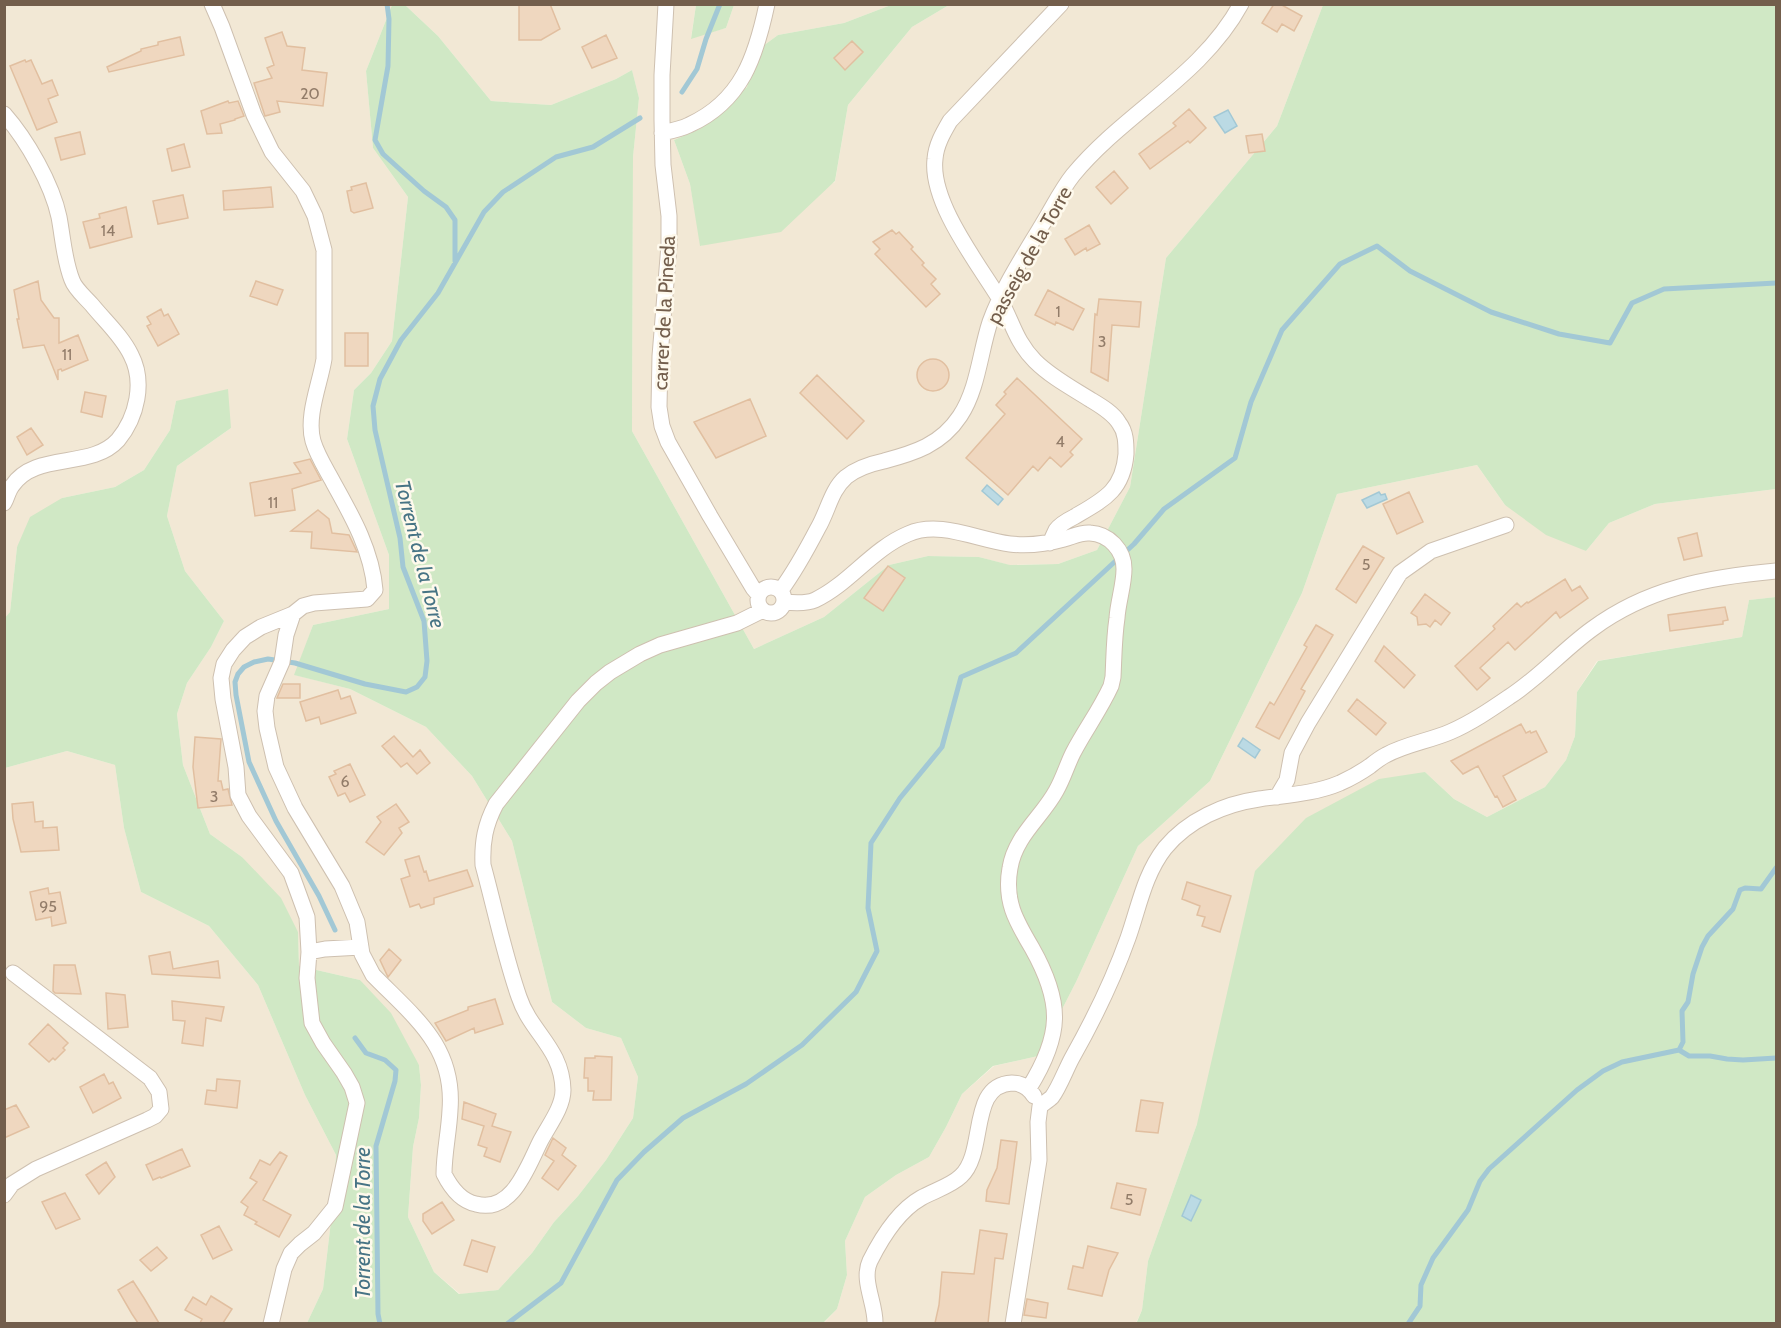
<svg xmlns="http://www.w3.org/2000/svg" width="1781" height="1328" font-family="Cabin,sans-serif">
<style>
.residential{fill:#f2e8d5}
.green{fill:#d0e8c5}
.water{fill:#bbdae4;stroke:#a2c8d5;stroke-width:1.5}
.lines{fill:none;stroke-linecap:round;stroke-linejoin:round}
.stream{stroke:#a2c8d5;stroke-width:5}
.building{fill:#efd7bf;stroke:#e1bfa0;stroke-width:1.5}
.minor-casing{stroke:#cec0b0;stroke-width:17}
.minor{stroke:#fff;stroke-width:15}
.labels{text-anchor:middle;stroke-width:5;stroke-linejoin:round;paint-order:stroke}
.number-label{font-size:16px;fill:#927c69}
.street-label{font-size:20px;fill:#735e4c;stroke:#fef9ec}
.water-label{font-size:21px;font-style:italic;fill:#477485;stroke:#fef9ec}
</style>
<rect width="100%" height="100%" fill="#fbf5e6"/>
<path class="residential" d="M5 5H392L366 71 373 148 408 197 392 341 371 373 354 390 347 439 389 555V609L313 625 295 675 350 689 426 727 472 776 512 841 552 1002 586 1028 621 1038 638 1077 633 1118 606 1160 578 1196 554 1222 532 1253 498 1290 460 1294 434 1272 408 1217 413 1147 419 1118 421 1085 419 1065 360 980 299 966 298 932 242 857 210 834 183 765 177 714 187 683 211 647 224 621 185 571 167 516 177 466 231 428 176 401 170 430 144 470 115 487 62 498 17 547 10 612 5 619Z
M405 5H696L691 38 726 28 734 5H891L844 23 778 35 755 52 747 86 700 130 674 140 690 184 701 246 835 182 848 105 912 27 949 5H1323L1277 126 1166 258 1130 487 1097 550 1058 564 1009 565 979 557 928 556 889 565 824 617 754 649 632 431 633 157 639 98 632 70 616 79 551 105 491 101 438 36Z
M1477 465 1505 505 1586 551 1609 523 1655 504 1776 489V597L1749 600 1742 637 1597 661 1577 692 1575 736 1566 760 1545 787 1487 817 1454 799 1425 772 1197 1124 1148 1261 1142 1310 1136 1323 823 1324 837 1309 847 1275 845 1241 865 1197 896 1175 929 1157 946 1127 962 1094 994 1066 1038 1056 1076 982 1138 846 1210 781 1302 593 1337 494Z
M67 751 115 765 124 828 141 892 209 926 258 985 305 1095 336 1155 333 1204 323 1289 307 1323 5 1324V768Z"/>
<path class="green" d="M392 5H405L438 36 491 101 551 105 616 79 632 70 639 98 633 157 632 431 754 649 824 617 889 565 928 556 979 557 1010 565 1058 564 1097 550 1130 487 1166 258 1277 126 1323 5H1776V489L1655 504 1609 523 1586 551 1546 535 1505 505 1477 465 1337 494 1302 593 1210 781 1138 846 1076 982 1038 1056 993 1066 962 1094 946 1127 929 1157 896 1175 865 1197 845 1241 847 1275 837 1309 823 1323H307L323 1289 333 1204 336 1155 305 1095 258 985 209 926 141 892 124 828 115 765 67 751 5 768 4 619 10 612 17 547 30 517 62 498 115 487 144 470 170 430 176 401 228 389 231 428 177 466 167 516 185 571 224 621 211 647 187 683 177 714 183 765 210 834 242 857 281 898 298 932 299 966 360 980 391 1013 419 1065 421 1085 419 1118 413 1147 408 1217 434 1272 459 1294 498 1290 532 1253 554 1222 578 1196 606 1160 633 1118 638 1077 621 1038 586 1028 552 1002 512 841 472 776 426 727 350 689 294 675 313 625 389 609V555L347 439 354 390 371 373 392 341 408 197 373 148 366 71Z
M696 5V4L734 5 726 28 691 39Z
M891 5H949L912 27 848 105 835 181 781 232 700 246 690 184 674 140 700 129 747 87 755 52 778 35 844 23Z
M1776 597V1323L1136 1324 1142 1310 1148 1261 1197 1124 1255 871 1306 818 1379 779 1425 772 1454 799 1487 817 1545 787 1566 760 1575 736 1577 692 1598 661 1742 637 1749 600Z"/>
<path class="water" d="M1228 110 1237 126 1225 133 1214 117Z
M987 485 1003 499 998 505 982 491Z
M1379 492 1381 495 1385 494 1387 499 1367 508 1362 500Z
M1243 738 1260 750 1255 758 1238 746Z
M1191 1195 1201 1200 1191 1221 1182 1216Z"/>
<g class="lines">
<path class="stream" d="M387 4 389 19 388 66 375 140 383 154 424 191 446 207 455 220V261
M682 92 697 69 706 39 720 4
M335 930 319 896 276 821 249 762 236 695 235 682 238 674 244 667 254 662 268 659 295 663 365 684 406 692 417 687 425 677 427 661 424 621 403 567 400 538 375 430 373 406 380 379 401 340 438 293 484 212 503 192 556 157 593 147 640 118
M355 1038 366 1053 385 1060 396 1070 395 1081 376 1146 378 1314 380 1324
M1679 1050 1689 1056H1710L1727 1059 1743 1060 1776 1058
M507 1324 561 1283 617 1180 644 1152 683 1118 746 1084 802 1045 856 992 877 951 868 908 871 843 900 798 942 747 961 677 1016 653 1134 544 1164 509 1235 458 1251 402 1282 330 1340 264 1377 246 1410 271 1491 312 1559 334 1610 343 1632 303 1664 289 1776 283
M1408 1324 1420 1306 1421 1285 1433 1258 1468 1210 1480 1181 1489 1169 1577 1090 1603 1071 1622 1062 1679 1050 1683 1042 1682 1011 1688 1002 1693 974 1702 947 1708 936 1733 909 1740 890 1745 888 1761 889 1776 868"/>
</g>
<path class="building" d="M519 4H550L560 29 541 40H519Z
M1274 4H1280L1302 16 1294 31 1282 24 1277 32 1262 23Z
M282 32 287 46 305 48 302 70 327 73 323 106 277 101 280 112 265 116 254 83 272 78 267 68 274 65 265 38Z
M606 35 617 58 592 68 582 47Z
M180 37 184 55 109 72 107 67 141 51V49L158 45V42Z
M852 41 863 52 845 70 834 58Z
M25 60 26 62 31 60 42 84 52 80 58 95 48 99 57 122 37 130 10 66Z
M228 101 229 103 238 101 244 116 235 119V120L220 124 222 133 207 134 201 111Z
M1189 109 1206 128 1190 143 1188 141 1150 169 1139 154 1176 126 1173 123Z
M80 132 85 154 61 160 55 138Z
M1262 134 1265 151 1249 153 1246 136Z
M184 144 190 167 172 171 167 149Z
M1114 171 1128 188 1111 204 1096 187Z
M366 183 373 208 354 213 351 211 347 191 352 190 351 187Z
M271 187 273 207 224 210 223 191Z
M183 195 188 218 158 224 153 201Z
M126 207 132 237 90 248 83 222 100 218 99 214Z
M1089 225 1100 244 1087 251 1086 248 1075 255 1065 239Z
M892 230 896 234 899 232 913 247 911 249 924 263 922 265 936 279 931 284 940 294 926 307 875 254 880 249 873 242Z
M38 281 41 300 54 318H59V343L78 335 88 360 62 371 61 369 58 370V380L44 345 23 348 17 319H19L14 290Z
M256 281 283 290 277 305 250 296Z
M1048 290 1084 309 1073 330 1056 322 1055 325 1035 315Z
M1099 299 1141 302 1139 327 1112 325 1108 381 1091 372 1095 314 1097 315Z
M161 309 164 316 168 314 179 334 158 346 147 326 151 324 147 317Z
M345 333H368V366H345Z
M917 375a16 16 0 1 1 32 0a16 16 0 1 1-32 0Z
M817 375 864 421 847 439 800 393Z
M1017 378 1082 439 1070 452 1073 455 1061 467 1050 457 1038 471 1033 466 1008 495 966 458 1005 414 996 405 1006 394 1004 392Z
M85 392 106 396 102 417 81 412Z
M750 399 766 436 716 458 694 422Z
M31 428 43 445 27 455 17 437Z
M310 459 321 480 292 489 295 510 255 516 250 483 301 473 294 463Z
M1409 492 1423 522 1397 534 1383 504Z
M318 510 329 519 332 533 349 535 357 552 311 548 312 532 291 531Z
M1697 533 1702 556 1684 560 1678 538Z
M1363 546 1384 558 1356 603 1336 589Z
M888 566 905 578 883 611 864 598Z
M1565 579 1572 591 1580 586 1588 598 1560 618 1556 612 1515 650 1508 642 1480 668 1490 678 1477 690 1455 666 1495 629 1493 626 1517 603 1521 607 1527 602 1528 603Z
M1425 594 1450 613 1441 625 1435 620 1430 627 1426 624 1418 625 1417 617 1411 613Z
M1725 607 1728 620 1723 621V624L1670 631 1668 615Z
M1316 625 1333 635 1301 689 1305 691 1279 739 1256 727 1270 702 1274 705 1307 647 1304 645Z
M1384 646 1415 675 1404 688 1375 661Z
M283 684H300V698H277Z
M338 690 341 699 350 696 356 713 321 724 319 717 306 721 300 702Z
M1357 699 1386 723 1376 735 1348 711Z
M1521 724 1526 733 1530 731 1531 733 1536 731 1547 752 1503 776 1516 800 1503 807 1497 796 1495 797 1478 766 1463 774 1451 761Z
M394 736 413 757 420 750 430 763 417 774 407 763 401 767 382 746Z
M195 737 221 739 218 781H221L223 790 228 789 232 805 198 808 193 767Z
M350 764 365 795 350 802 345 793 338 796 329 777 336 774 334 771Z
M33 802 35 822 43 821V828L57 827 59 850 21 852 13 819 12 804Z
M396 804 409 822 399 828 402 833 384 855 366 842 381 822 377 817Z
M419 856 424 872 426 871 429 881 467 870 473 886 434 898V904L421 908 419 904 410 907 401 879 410 876 405 860Z
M1187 882 1231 896 1220 932 1202 926 1205 917 1197 915 1200 906 1182 899Z
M48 888 49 894 60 892 66 923 52 926 51 917 36 920 30 892Z
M389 949 401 960 388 977 380 960Z
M170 952 173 969 218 961 220 978 152 974 149 956Z
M54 965H75L81 994 55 993 53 991Z
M106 993 125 995 128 1027 108 1029Z
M495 999 503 1024 475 1033 474 1028 446 1041 435 1023 468 1010V1007Z
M172 1001 224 1007 221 1021 206 1018 203 1046 182 1043 185 1021 173 1020Z
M48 1024 68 1043 63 1048 65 1050 55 1060 53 1058 49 1062 29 1044Z
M595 1056 612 1057 611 1100H593L594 1091H588V1078H584L585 1058H595Z
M104 1074 109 1084 113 1082 121 1098 93 1113 80 1087Z
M217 1079 240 1081 237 1108 205 1104 207 1090 216 1091Z
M1141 1100 1163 1103 1158 1133 1136 1131Z
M464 1102 496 1114 492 1126 511 1132 500 1162 484 1156 487 1148 478 1145 484 1126 462 1119Z
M16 1105 29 1127 4 1138V1110Z
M553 1138 566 1148 562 1155 576 1166 558 1190 542 1178 554 1161 545 1155Z
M1001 1140 1017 1142 1009 1204 986 1201 987 1190 997 1168Z
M182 1149 190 1166 161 1178 160 1177 153 1180 146 1165Z
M280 1152 287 1156 263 1200 291 1215 279 1237 255 1224 257 1222 244 1215 248 1207 241 1202 257 1182 250 1178 260 1160 270 1165Z
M106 1162 115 1177 99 1194 86 1175Z
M1117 1183 1146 1189 1140 1215 1111 1208Z
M65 1193 80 1219 56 1229 42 1202Z
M442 1202 454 1220 432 1234 423 1221V1214Z
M219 1226 232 1250 213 1259 201 1235Z
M980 1230 1007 1234 1003 1259 995 1258 988 1323H935L939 1305 942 1272 974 1274Z
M472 1240 495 1247 487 1272 464 1265Z
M1088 1246 1118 1253 1109 1270 1102 1296 1068 1289 1073 1266 1083 1268Z
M157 1247 167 1258 151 1271 140 1260Z
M133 1281 144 1298 159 1323H138L132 1314 118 1290Z
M211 1296 232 1309 223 1323H200L202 1319 185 1310 193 1297 206 1305Z
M1027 1299 1048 1303 1046 1318 1024 1315Z"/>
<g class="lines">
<defs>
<path id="minor" d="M212 4 222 27 254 115 272 152 303 191 315 216 324 250V359C320 384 306 416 313 441 317 455 326 469 333 482 352 516 372 551 375 590L367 599 314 603 303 606 293 614 286 635 282 662 267 696 265 711 267 728 276 767 295 808 342 886 357 922 362 954 373 975C414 1017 455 1046 450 1110 449 1132 444 1153 444 1174 451 1188 461 1201 476 1204 513 1214 528 1165 541 1140 549 1125 563 1107 563 1090 562 1048 531 1033 519 997 504 954 495 909 483 865 482 842 485 825 496 804L578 701 596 683 610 672 640 654 660 645 737 623 763 610
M666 4 662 75V120L663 165 669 216V245L660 356 659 407 662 426 668 442 710 516 753 588 759 595
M4 114C27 140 52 184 59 217 63 238 64 260 72 280 75 289 85 297 92 305 104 320 122 336 131 355 145 382 137 417 118 440 91 470 35 451 12 486 8 491 7 498 4 503
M662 133C671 131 681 129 689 125 742 101 756 56 767 4
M1050 543C1052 539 1054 534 1056 530 1060 524 1068 520 1074 517 1103 500 1123 491 1126 454 1126 443 1126 432 1119 423 1113 413 1101 406 1091 400 1072 388 1051 377 1035 361 1015 341 1012 320 999 298 977 262 930 202 935 159 936 145 943 133 950 121L1061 4
M758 600a13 13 0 1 1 26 0a13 13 0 1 1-26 0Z
M781 590C795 571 807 549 818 528 828 511 831 490 846 477 857 468 870 464 884 461 914 453 941 445 960 416 978 389 980 352 990 322 1002 289 1024 255 1042 225 1052 209 1061 190 1073 175 1124 113 1202 76 1241 4
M784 602C794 603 806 604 815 600 849 584 872 549 908 534 940 520 977 540 1010 544 1028 546 1046 544 1064 539 1072 537 1081 532 1090 533 1109 534 1124 550 1124 569 1124 585 1118 602 1117 618 1114 638 1114 657 1113 677L1111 686C1100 710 1085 730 1073 753 1067 765 1063 779 1056 791 1042 817 1015 836 1010 868 1004 901 1016 921 1032 948 1063 1003 1062 1035 1029 1088
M1277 797 1287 780 1292 753 1308 723 1400 573 1431 551 1506 525
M309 952 325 949 361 947
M1040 1106C1044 1103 1049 1100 1052 1097 1059 1088 1066 1069 1072 1058 1094 1019 1113 980 1128 938 1139 907 1144 875 1165 848 1188 820 1224 804 1259 799 1286 795 1314 794 1340 783 1351 778 1360 773 1370 766 1375 762 1380 758 1386 755 1406 744 1429 741 1450 732 1471 723 1490 710 1509 697 1540 677 1563 650 1592 629 1647 588 1709 577 1776 571
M4 1195 12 1184 36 1169 147 1120 155 1116 161 1109 159 1092 150 1078 13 973
M271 1324 284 1269 291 1253 300 1244 314 1233 335 1207 357 1103 352 1087 344 1073 323 1043 312 1023 307 978 309 952 307 917 291 873 249 816 238 795 236 767 223 699 221 678 224 664 233 650 245 637 261 627 293 614
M875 1324C876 1304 861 1280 870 1261 882 1237 898 1211 921 1198 933 1191 951 1186 961 1176 987 1152 968 1085 1012 1083 1022 1083 1029 1088 1034 1096
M1013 1324 1039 1160 1038 1122 1040 1106"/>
</defs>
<use href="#minor" class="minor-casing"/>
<use href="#minor" class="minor"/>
</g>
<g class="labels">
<g class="number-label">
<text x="310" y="99">20</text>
<text x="108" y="236">14</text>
<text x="1058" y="317">1</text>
<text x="1102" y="347">3</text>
<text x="67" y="360">11</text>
<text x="1060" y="447">4</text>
<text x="273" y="508">11</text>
<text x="1366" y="570">5</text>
<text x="345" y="787">6</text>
<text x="214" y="802">3</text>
<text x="48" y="912">95</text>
<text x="1129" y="1205">5</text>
</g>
<g class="street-label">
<text transform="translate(1029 255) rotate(-61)" y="7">passeig de la Torre</text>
<text transform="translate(664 313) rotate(-87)" y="7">carrer de la Pineda</text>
</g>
<g class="water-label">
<text transform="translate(420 554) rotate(76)" y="7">Torrent de la Torre</text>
<text transform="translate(363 1223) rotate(-90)" y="7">Torrent de la Torre</text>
</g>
</g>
<rect width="1781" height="1328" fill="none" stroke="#735e4c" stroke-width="12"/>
</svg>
